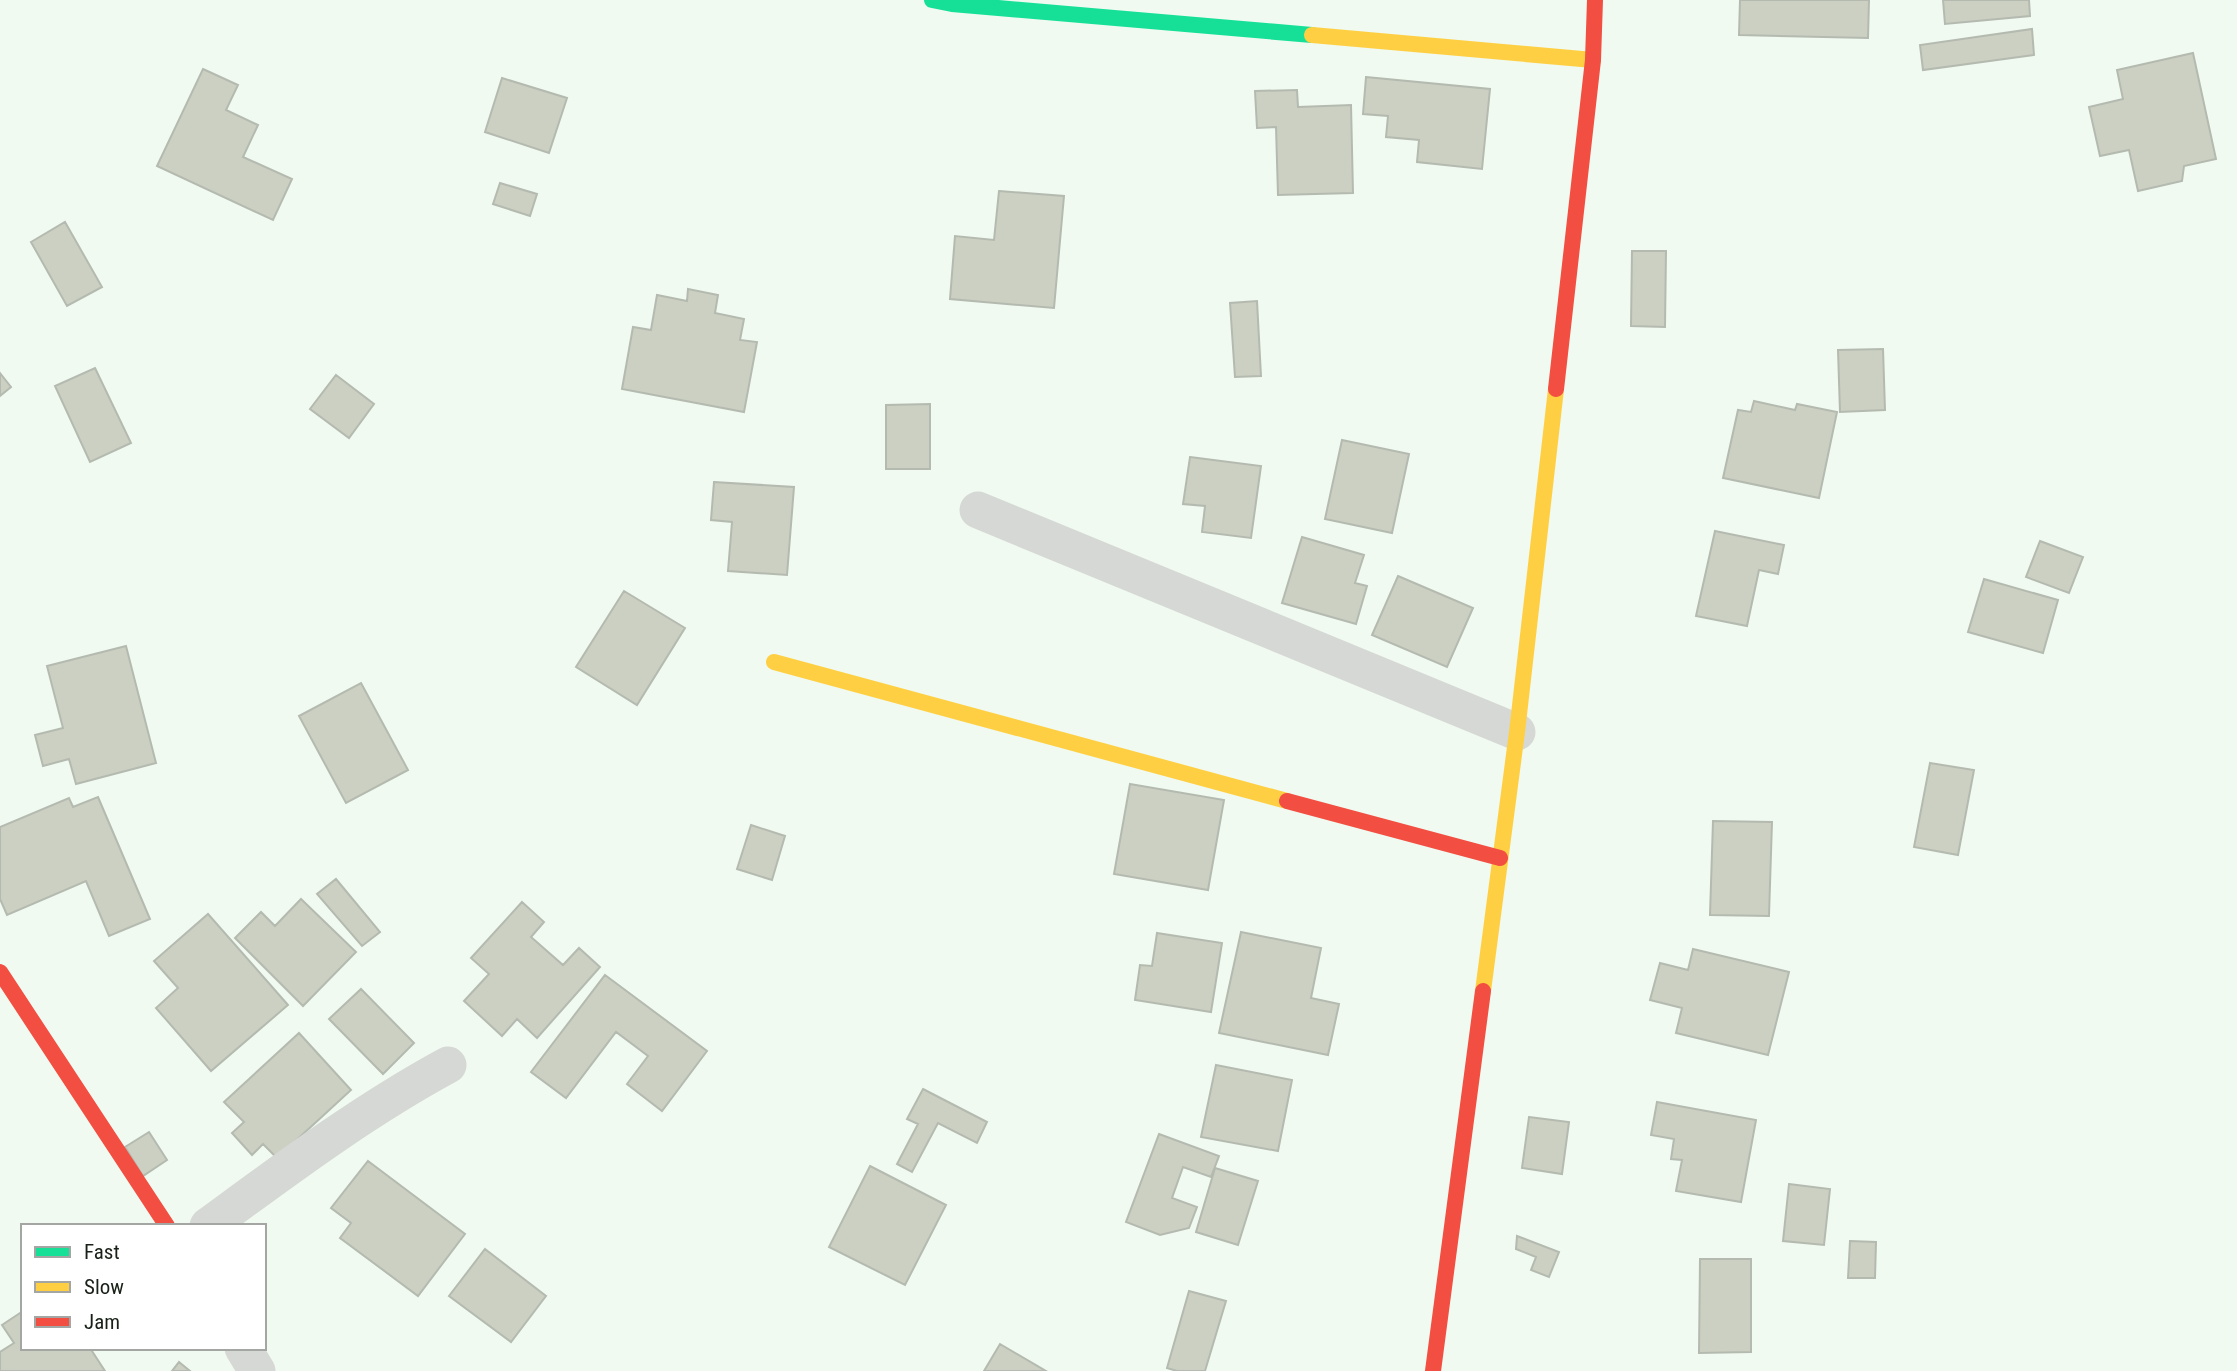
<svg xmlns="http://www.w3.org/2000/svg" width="2237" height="1371" font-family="'Roboto Condensed',sans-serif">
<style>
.building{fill:#cbd0c2;stroke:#b5bab0;stroke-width:2}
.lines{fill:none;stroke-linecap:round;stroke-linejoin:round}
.street{stroke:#d6d8d5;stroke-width:37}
.fast{stroke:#16e098;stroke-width:16}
.slow{stroke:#ffcf43;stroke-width:16}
.jam{stroke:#f24e42;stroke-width:16}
</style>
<rect width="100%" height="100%" fill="#f0faf0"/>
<path class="building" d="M1740 0H1869L1868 38 1739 35Z
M1943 0H2029L2030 16 1945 24Z
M2032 29 2034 55 1923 70 1920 45Z
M2193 53 2216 159 2184 166 2182 181 2138 191 2129 150 2100 156 2089 107 2123 99 2117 70Z
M203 69 238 85 226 110 258 125 243 157 292 179 273 220 157 166Z
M1366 77 1490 89 1482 169 1417 162 1419 140 1386 137 1388 116 1363 114Z
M502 78 567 98 549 153 485 132Z
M1297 90 1298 107 1351 105 1353 193 1278 195 1276 127 1257 128 1255 91Z
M500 183 537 194 530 216 493 204Z
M999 191 1064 196 1054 308 950 299 955 236 994 240Z
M65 222 102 287 67 306 31 242Z
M1632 251H1666L1665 327 1631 326Z
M688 289 718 295 715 313 744 319 740 340 757 342 744 412 622 389 633 327 651 330 657 295 687 301Z
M1257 301 1261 376 1235 377 1230 303Z
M1883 349 1885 410 1840 412 1838 350Z
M95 368 131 443 90 462 55 386Z
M0 373 11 387 0 396Z
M336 375 374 404 349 438 310 409Z
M1754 401 1795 410 1797 404 1837 412 1819 498 1723 478 1738 410 1751 412Z
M930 404V469H886V405Z
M1342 440 1409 454 1392 533 1325 519Z
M1190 457 1261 466 1251 538 1202 532 1205 506 1183 504Z
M714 482 794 487 787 575 728 571 732 522 711 520Z
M1715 531 1784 545 1778 574 1759 570 1747 626 1696 616Z
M1302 537 1364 555 1355 583 1367 586 1356 624 1282 603Z
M2040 541 2083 557 2069 593 2026 577Z
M1398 576 1473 608 1447 667 1372 635Z
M1984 579 2058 600 2043 653 1968 632Z
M624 591 685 628 637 705 576 667Z
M126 646 156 763 76 784 69 759 43 766 35 735 63 728 47 666Z
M361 683 408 770 346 803 299 716Z
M1930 763 1974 770 1958 855 1914 847Z
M1130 784 1224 800 1208 890 1114 874Z
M98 797 150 919 109 936 86 881 7 915 0 899V827L69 798 73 807Z
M1713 821 1772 822 1769 916 1710 915Z
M751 825 785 836 772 880 737 869Z
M336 879 380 932 362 946 317 894Z
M301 899 356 952 303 1006 235 938 261 912 275 926Z
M522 902 544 922 531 937 563 965 579 948 600 967 537 1038 517 1019 502 1036 464 1001 489 974 471 958Z
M208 914 288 1005 211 1071 156 1008 178 988 154 961Z
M1241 932 1321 948 1311 998 1339 1004 1328 1055 1219 1033Z
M1157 933 1222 943 1211 1012 1135 1000 1140 965 1152 966Z
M1693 949 1789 972 1768 1055 1676 1033 1682 1008 1650 1000 1660 963 1688 970Z
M605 975 707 1051 662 1111 627 1084 648 1056 616 1032 566 1098 531 1072Z
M361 989 414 1043 383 1074 329 1019Z
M299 1033 351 1090 277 1158 263 1144 252 1155 232 1133 244 1122 224 1102Z
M1216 1065 1292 1080 1278 1151 1201 1137Z
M923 1089 987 1122 977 1143 938 1123 912 1172 897 1164 918 1124 907 1119Z
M1657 1102 1756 1120 1741 1202 1676 1191 1682 1160 1671 1159 1674 1139 1651 1135Z
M1529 1117 1569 1122 1562 1174 1522 1168Z
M149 1132 167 1160 143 1176 125 1147Z
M1159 1134 1219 1156 1211 1177 1183 1167 1172 1198 1197 1207 1189 1228 1160 1235 1126 1222Z
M368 1161 465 1234 418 1296 340 1238 351 1223 331 1208Z
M870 1166 946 1205 905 1285 829 1247Z
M1215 1168 1258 1181 1238 1245 1196 1232Z
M1789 1184 1830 1189 1824 1245 1783 1241Z
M1517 1236 1559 1252 1549 1277 1531 1270 1536 1257 1516 1249Z
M1850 1241 1876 1242 1875 1278H1848Z
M485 1249 546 1296 511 1342 449 1296Z
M1700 1259H1751V1352L1699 1353Z
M1189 1291 1226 1301 1205 1371H1177L1167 1368Z
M23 1311V1348H90L105 1371H0V1352L14 1343 2 1325Z
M1000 1344 1046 1371H984Z
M179 1362 190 1371H172Z"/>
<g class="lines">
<path class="street" d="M978 510 1517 732
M208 1226C286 1169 363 1111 448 1065
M243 1348 257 1371"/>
<path class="fast" d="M932 0 952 4 1312 35"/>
<path class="slow" d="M1312 35 1593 60
M774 662 1287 801
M1483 991 1517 732 1556 389"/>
<path class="jam" d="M1556 389 1593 60 1595 0
M1287 801 1500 858
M0 972 167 1226
M1433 1371 1483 991"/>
</g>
<rect x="21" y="1224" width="245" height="126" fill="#ffffff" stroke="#a3a6a2" stroke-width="2"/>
<rect x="35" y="1247" width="35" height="10" fill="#16e098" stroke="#a3a6a2" stroke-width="2"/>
<text x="84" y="1259" font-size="21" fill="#182017">Fast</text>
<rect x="35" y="1282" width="35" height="10" fill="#ffcf43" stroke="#a3a6a2" stroke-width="2"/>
<text x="84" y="1294" font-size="21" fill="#182017">Slow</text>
<rect x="35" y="1317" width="35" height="10" fill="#f24e42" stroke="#a3a6a2" stroke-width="2"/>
<text x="84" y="1329" font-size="21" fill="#182017">Jam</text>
</svg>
